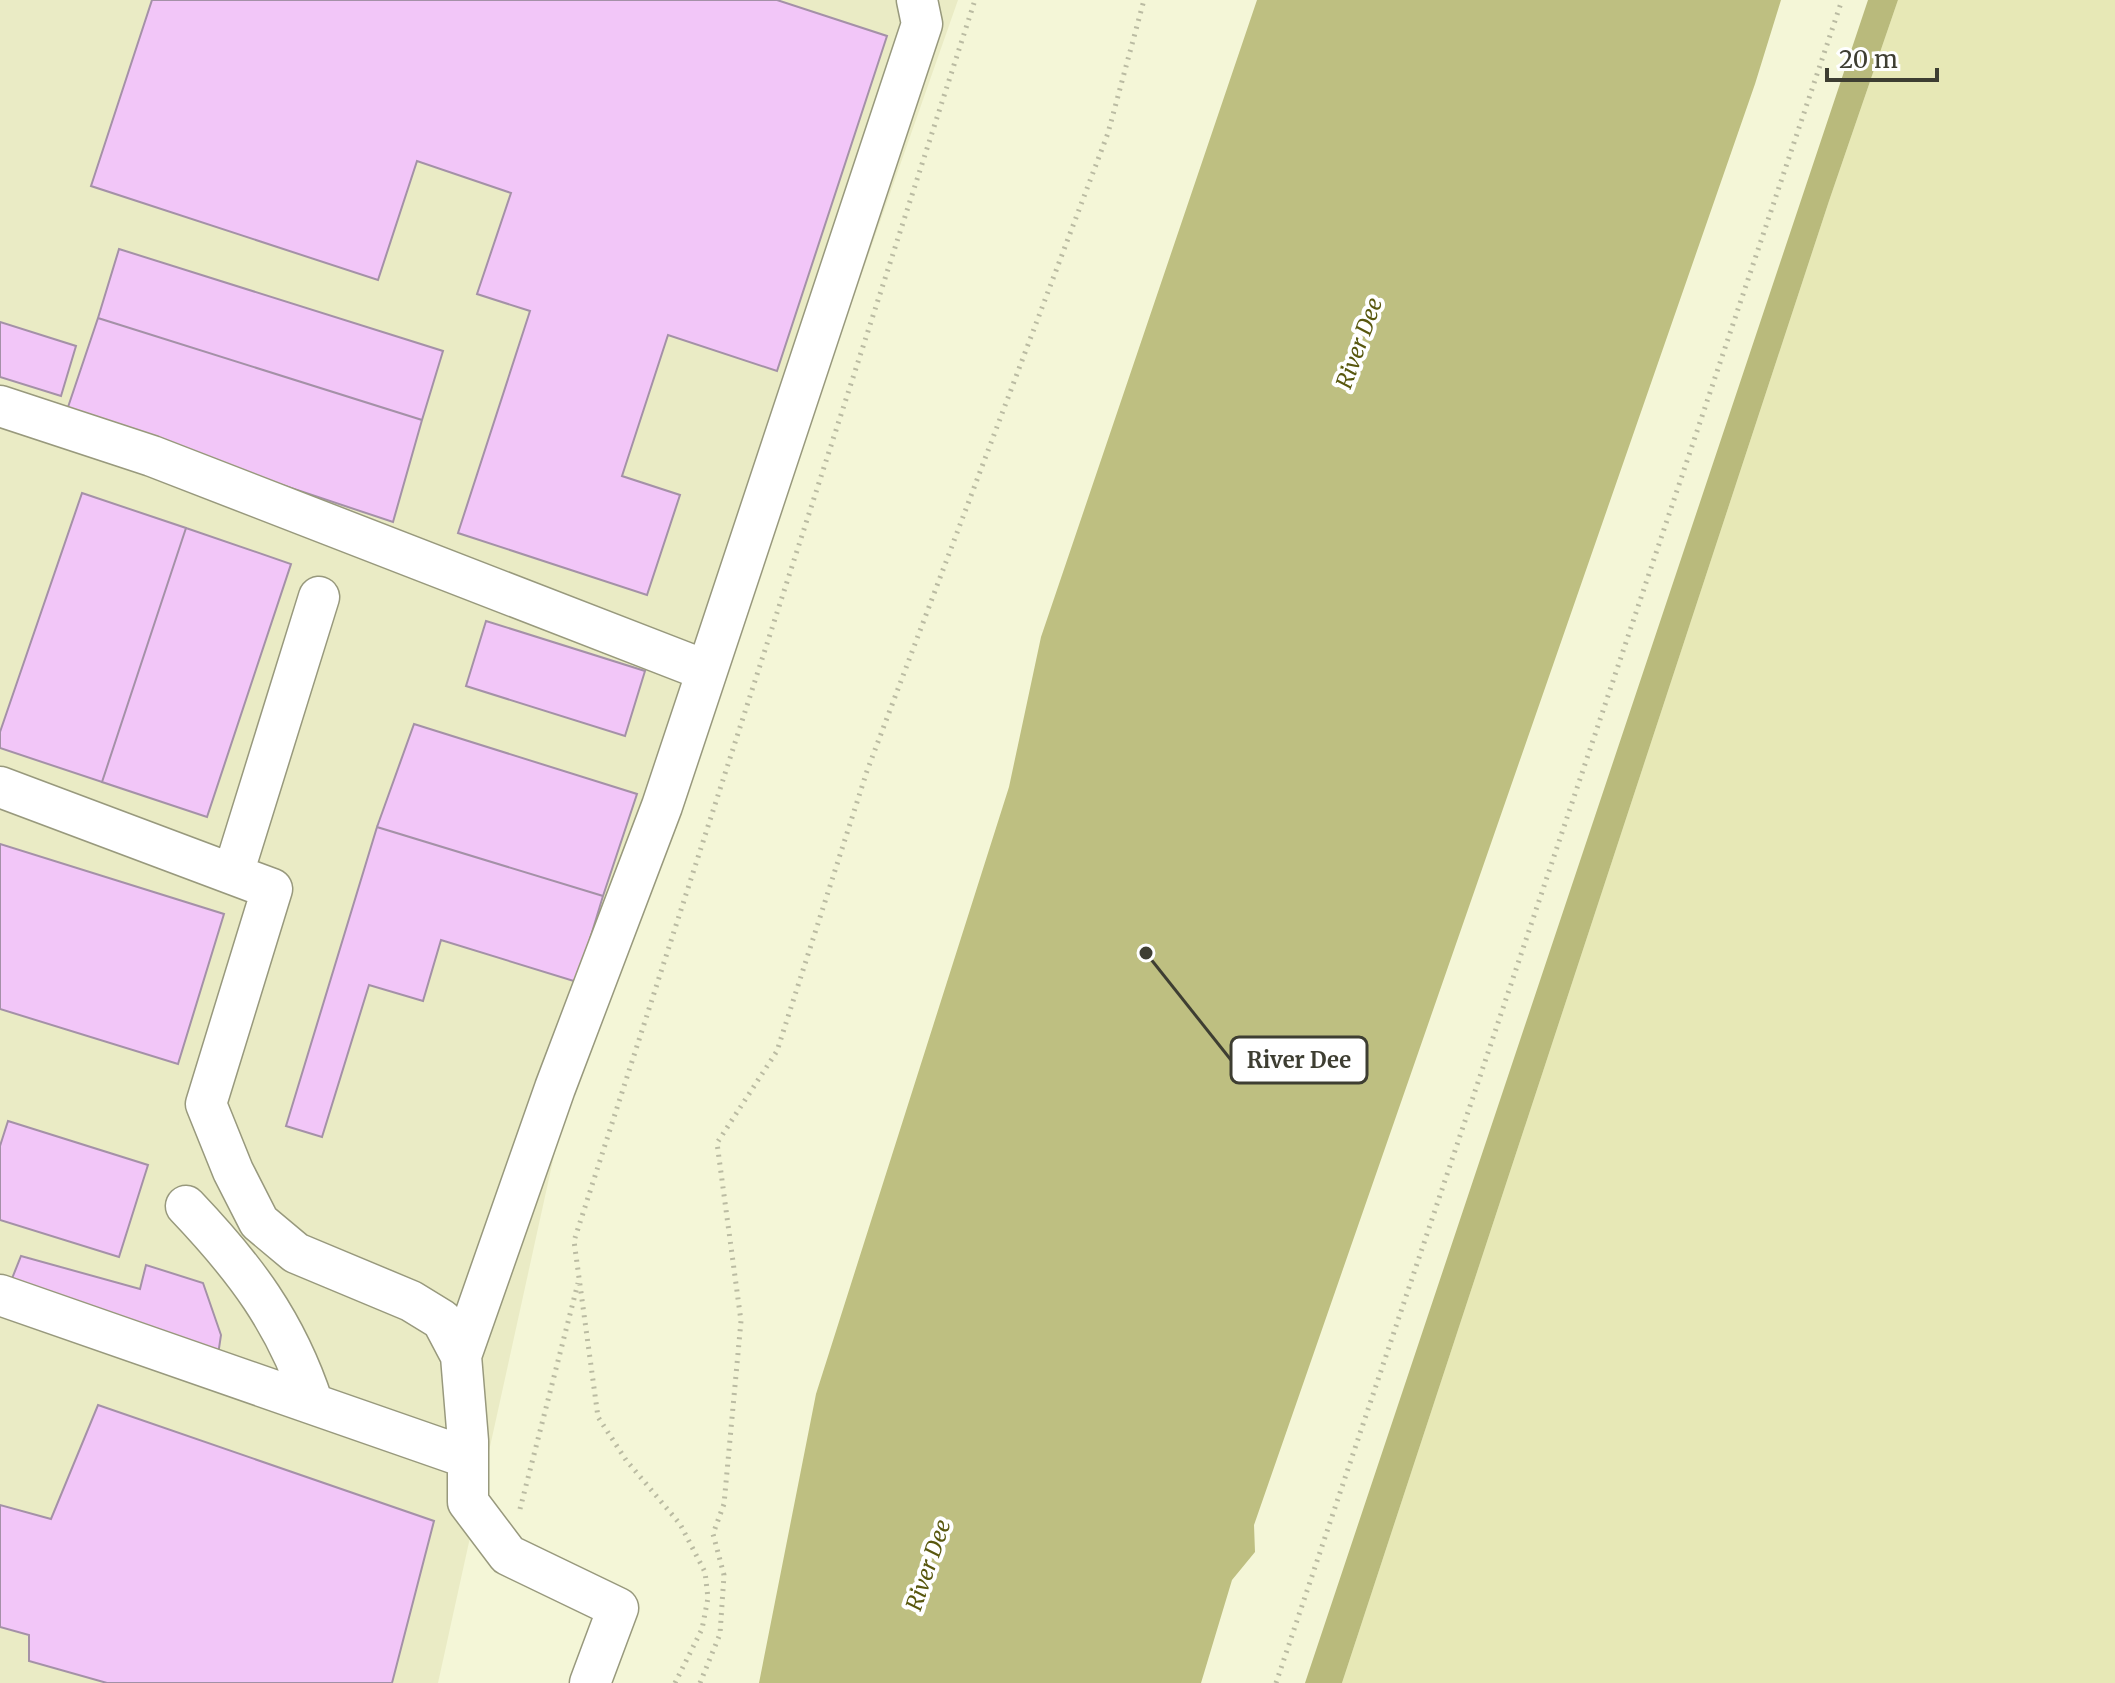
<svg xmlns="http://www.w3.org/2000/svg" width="2115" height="1683" font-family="Merriweather,serif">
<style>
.built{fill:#eaebc5}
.green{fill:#e7e8b6}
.forest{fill:#b9ba7c}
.water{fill:#bebf81}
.building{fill:#f2c6f8;stroke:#a491a7;stroke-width:2}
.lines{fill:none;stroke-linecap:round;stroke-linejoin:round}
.minor-casing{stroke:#98997d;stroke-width:43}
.path{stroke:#babba2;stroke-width:5;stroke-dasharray:2 6;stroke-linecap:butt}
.minor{stroke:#fff;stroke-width:40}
.labels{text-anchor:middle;stroke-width:8;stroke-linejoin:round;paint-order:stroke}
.water-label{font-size:22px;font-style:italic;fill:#58570e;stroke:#fff}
.leader{fill:none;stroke:#3e3e32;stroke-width:3}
.callout-dot{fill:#3e3e32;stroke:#fff;stroke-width:3}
.callout{fill:#fff;stroke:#3e3e32;stroke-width:3}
.callout-label{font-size:22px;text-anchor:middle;font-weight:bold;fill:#3e3e32}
</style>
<rect width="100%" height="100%" fill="#f4f6d7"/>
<path class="built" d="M0 0H958L557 1142 438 1683H0Z"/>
<path class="green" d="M1898 0H2115V1683H1342L1829 201Z"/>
<path class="forest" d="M1868 0H1898L1829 201 1342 1683H1305Z"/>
<path class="water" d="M1257 0H1781L1755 84 1254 1525 1255 1552 1232 1580 1201 1683H759L816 1394 1009 787 1041 637Z"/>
<path class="building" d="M152 0H777L887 36 777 371 668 335 622 476 680 495 647 595 458 533 530 311 477 294 511 193 417 161 378 280 91 186Z
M119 249 443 351 422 420 98 318Z
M98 318 422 420 393 522 66 413Z
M0 322 76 346 61 396 0 377Z
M82 493 186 528 102 782 0 748V732Z
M186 528 291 564 207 817 102 782Z
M486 621 645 671 625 736 466 686Z
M414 724 637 794 603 896 377 827Z
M377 827 603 896 577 982 441 940 423 1001 369 985 322 1137 286 1126Z
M0 844 224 914 178 1064 0 1009Z
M8 1121 148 1165 119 1257 0 1220V1146Z
M21 1256 140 1289 146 1265 203 1283 221 1335 218 1355 7 1291Z
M98 1405 434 1521 392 1683H107L29 1661V1635L0 1627V1505L51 1519Z"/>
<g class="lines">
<defs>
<path id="minor" d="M0 406 152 456 707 671 662 806 555 1088 461 1356
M707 671 922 24 917 0
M0 787 272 889 206 1104 233 1171 259 1222 296 1253 411 1301 442 1320 461 1356 468 1441V1502L508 1555 618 1608 590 1683
M233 874 319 597
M186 1206C245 1268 286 1322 313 1404
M0 1295 468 1458"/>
</defs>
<use href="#minor" class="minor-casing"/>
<path class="path" d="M520 1509 578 1283
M675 1683 702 1629 708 1598 705 1572 680 1524 626 1460 598 1417 574 1241 975 0
M700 1683 720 1634 724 1575 713 1534 724 1504 741 1321 717 1143 777 1051 867 771 1108 133 1144 0
M1276 1683 1842 0"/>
<use href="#minor" class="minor"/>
</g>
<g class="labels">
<g class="water-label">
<text transform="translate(1359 343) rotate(-70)" y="8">River Dee</text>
<text transform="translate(928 1565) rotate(-71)" y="8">River Dee</text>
</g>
</g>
<path class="leader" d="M1146 953L1231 1060"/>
<circle class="callout-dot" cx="1146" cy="953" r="8"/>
<rect class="callout" x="1231" y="1037" width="136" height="46" rx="8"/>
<g class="callout-label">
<text x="1299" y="1068">River Dee</text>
</g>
<path d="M1827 68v12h110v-12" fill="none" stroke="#3e3e32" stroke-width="4"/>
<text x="1839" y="68" font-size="24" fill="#3e3e32" stroke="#ffffff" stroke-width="6" paint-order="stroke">20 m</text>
</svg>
